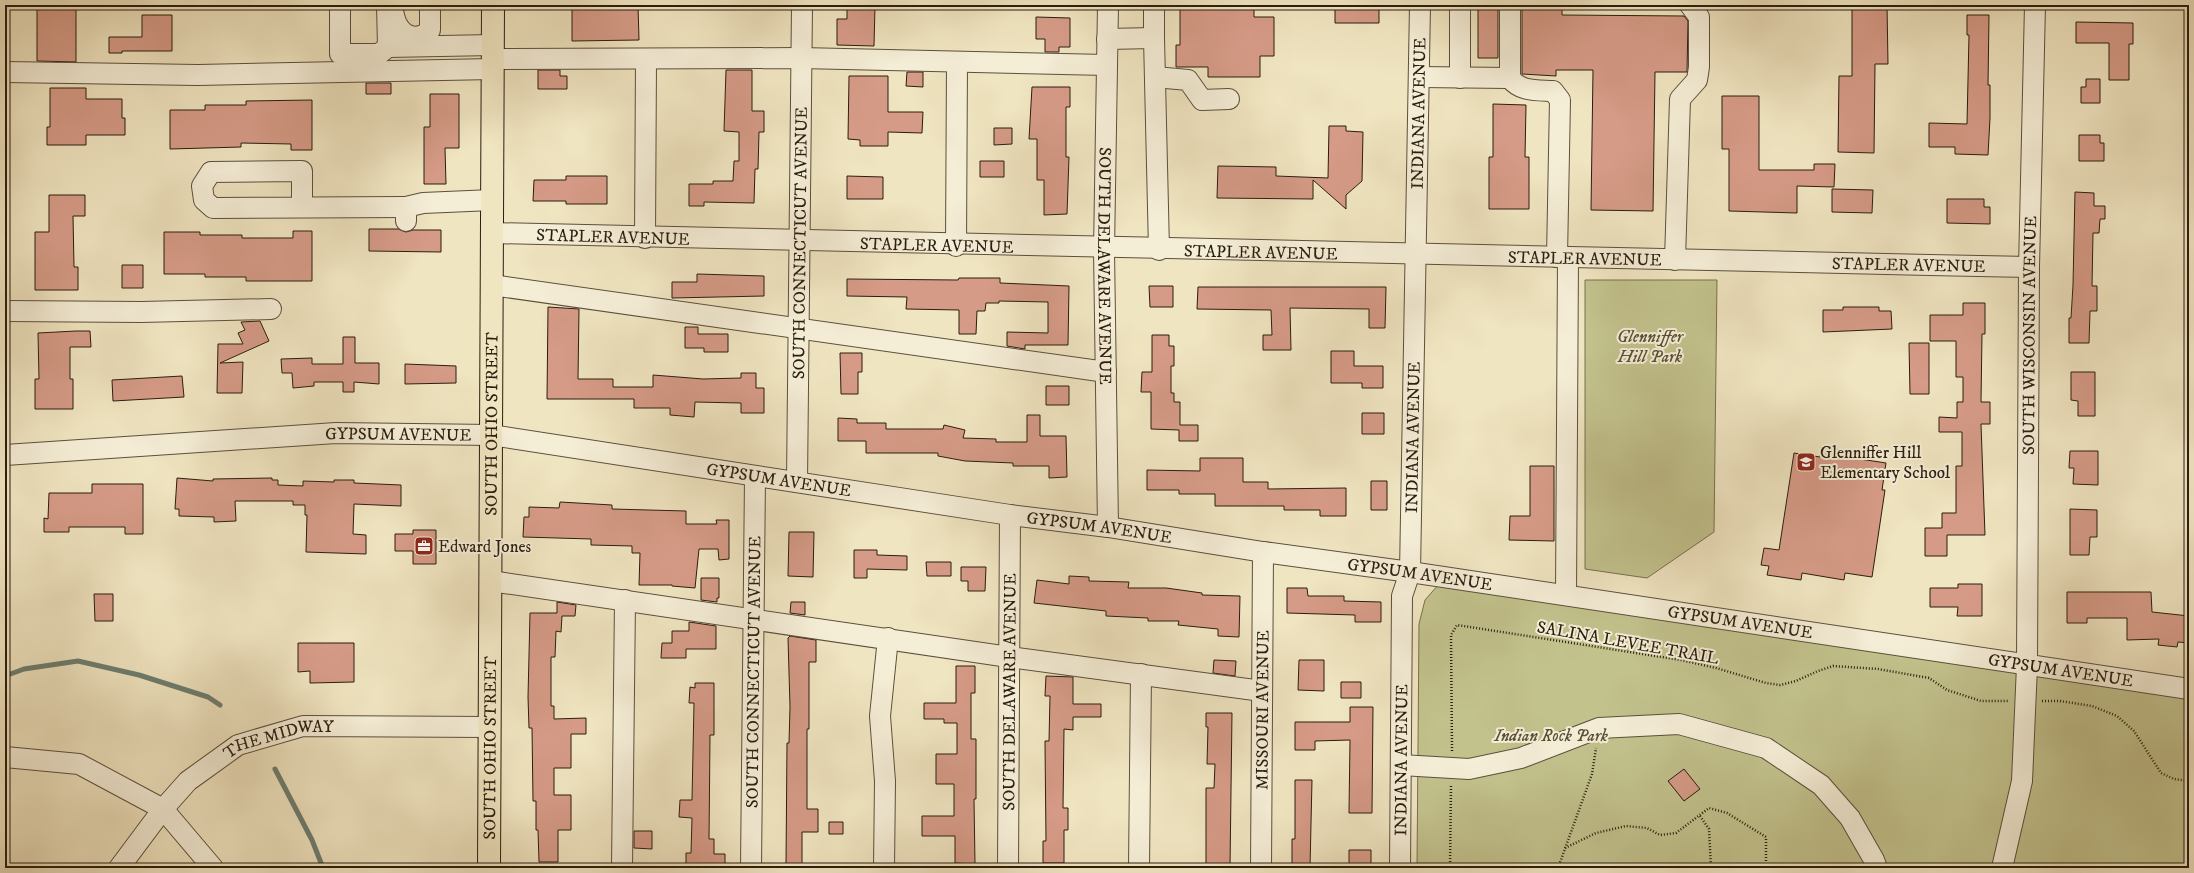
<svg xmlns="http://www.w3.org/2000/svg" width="2194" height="873" font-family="'IM FELL DW Pica',serif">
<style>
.green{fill:#c2c28d;stroke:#76704e}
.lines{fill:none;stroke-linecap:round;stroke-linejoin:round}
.stream{stroke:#6d7e70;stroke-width:5}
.building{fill:#d69b87;stroke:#2a1d0f}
.minor-casing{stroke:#5c4f3c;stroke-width:22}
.major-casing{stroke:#2a1d0f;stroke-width:24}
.path{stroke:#2a1d0f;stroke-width:2.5;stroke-dasharray:1 2;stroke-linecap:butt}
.minor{stroke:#f5eed7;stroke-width:20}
.major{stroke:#f0e5c1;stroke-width:22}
.labels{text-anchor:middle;stroke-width:4;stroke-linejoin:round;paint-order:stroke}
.street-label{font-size:17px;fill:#2a1d0f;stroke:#f5eed7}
.park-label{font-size:17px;font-style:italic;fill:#584f35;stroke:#f5eed7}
.poi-label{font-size:17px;fill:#2a1d0f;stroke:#f5eed7;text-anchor:start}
</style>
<rect width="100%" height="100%" fill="#f0e5c1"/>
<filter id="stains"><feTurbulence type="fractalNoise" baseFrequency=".005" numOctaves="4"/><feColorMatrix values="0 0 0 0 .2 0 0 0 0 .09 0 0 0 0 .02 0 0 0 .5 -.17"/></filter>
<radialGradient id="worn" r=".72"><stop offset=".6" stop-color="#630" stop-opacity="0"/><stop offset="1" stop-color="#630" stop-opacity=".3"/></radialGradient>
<path class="green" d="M1585 280H1717L1714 532 1647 578 1585 569Z
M1439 584 2189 699V868H1417L1419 624 1425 600Z"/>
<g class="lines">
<path class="stream" d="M5 676 24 669 78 661 139 675 208 697 220 705
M275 769 312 840 323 868"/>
</g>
<path class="building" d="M37 5H76V62L37 61Z
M572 5H638L639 40 572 41Z
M847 5H875L874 46 837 45V19H847Z
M1180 5H1254V17H1274V56H1260V77H1208V67H1176V45H1180Z
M1335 5H1379V23H1335Z
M1478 5H1498V58H1478Z
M1522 5H1562V15L1684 16 1688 21 1687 72H1655L1653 211 1591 210 1593 70H1556V76L1522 74Z
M1852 5H1887L1888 64H1875L1874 153 1838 152 1839 76H1852Z
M142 15H172V51H122V53H109V37H142Z
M1967 15H1989L1988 85H1990V118L1988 155 1955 154V147H1929V123L1967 124 1969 35H1967Z
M1036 17 1070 18V47H1059V52H1045V39H1036Z
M2076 22 2133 23V44H2129V80H2109V43H2076Z
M538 70H560V76H567V89H538Z
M726 70H752V111H764V132H759L758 169H755L754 203 704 202V206H689V184H713V181H733L734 161H739V132L724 131Z
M907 72H923V87L906 86Z
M849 76H888V112H923L922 133 888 132V146H860V140L848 139Z
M2086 79H2100V103H2081V87H2086Z
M366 83H391V94H366Z
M1032 87H1070V107H1066V157H1069L1067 214 1044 215V180H1037V139H1029Z
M50 88H86V99H122V118H125V135H86V145H47V127H50Z
M430 94H459V148H445L446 184H424V127H430Z
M1722 96H1759V170H1814V164H1835L1834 187 1797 186V213L1729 211V149H1722Z
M312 100V150H291V144L241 143V147L170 149V110H205V105H246V101Z
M1493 104 1526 105 1525 157H1529V209H1489V157H1493Z
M1329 126H1346V131L1363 132 1362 181 1346 195V209L1313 180V199L1217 198 1218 166 1276 167V176L1328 178Z
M994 128H1012V144L994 145Z
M2079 135H2100V143H2104V161H2079Z
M980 161H1004V177H980Z
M566 176H607V204H566V201H533L534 180H566Z
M847 176 883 177V199H847Z
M1832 189 1873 190 1872 213 1832 212Z
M2075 192 2094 193V206H2105V219H2100L2099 233H2093L2092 286H2097V311H2090L2089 343H2069V318H2071L2073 285Z
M49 195H85V216H73L74 267H78V290H35V232H49Z
M1947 199H1984V207H1990V224L1947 223Z
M369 229H399L406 232 413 230H441V252L369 251Z
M293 231H312V281H246V277H205V274H164V232H200V235H242V238H293Z
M122 265H143V288H122Z
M697 274 764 276V296L672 298V282H697Z
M959 278H1000V283L1069 286 1068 345H1025V349L1007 346V332L1048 333V302L999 301V303H986L985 311H977L976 334H959V310L906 309 907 297 847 296V279L958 280Z
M1149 286H1173V307H1150Z
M1198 287H1386L1385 328H1369V309L1290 308 1291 350H1263V335H1272L1271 310 1197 309Z
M1963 303H1985V334H1982L1981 402H1990V424H1981L1985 535H1947V556H1925V528H1942V513H1956V466H1962V432H1939V417L1957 418V402H1963V377H1956V341H1930V315H1963Z
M548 307 579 309 578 379H613V387H653V375L703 379 741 378V373H756V388H764V413H741V403L695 402 694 417 670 415V408H634V399H547Z
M1843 307H1879V311H1891L1892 329 1823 332V310H1843Z
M260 321 269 341 220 363 243 362 242 393H217L218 344H243L238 333 245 330 241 322Z
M685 327H698V334H728V352H704V348H685Z
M76 331H90L91 347H70V379H73V409H35V379H39L38 333Z
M1152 335H1169V346H1174V366H1171V393H1174V402H1180V425H1198V441H1179V430L1151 429V392H1141L1142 372H1152Z
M343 337H355V363H379V384L354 382V392H343V382H314V386L293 388 292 373H282L281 359 312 358V364H343Z
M1909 343H1929V394H1910Z
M1331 351H1354V366H1383V388H1362V383H1331Z
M840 353H862V372H858V394H841Z
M405 364 456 366V383L405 384Z
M2071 372H2095V416H2078V401L2071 400Z
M182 376 184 397 113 401 112 380Z
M1046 386H1069V405H1046Z
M1362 413H1384V434H1362Z
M1027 415H1040V436H1066L1067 477 1049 478V466H1013V463L965 461 938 456V453H866V441H838V418L857 419V423H886V429H943L944 425 965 430 963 438 996 439V442H1027Z
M1821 447 1848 451 1847 457 1886 463 1882 490H1885L1872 577 1845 573 1844 580 1802 573 1801 580 1767 575 1769 566 1761 565 1764 548 1779 550 1794 453 1820 457Z
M2070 451H2098V485L2073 484 2074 468H2069Z
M1200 458H1243V482H1268V489L1346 488V516H1320V510H1284V506H1215V494H1179V490H1147V470L1200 471Z
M1530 466H1554V541L1509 540 1510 516H1530Z
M177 478 213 481V479L272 478V480H278V485L303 486V481L334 482V480H354V483L401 485V506L354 504 353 534 366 535V554L306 552 307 515H305V505H293V501H235L236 521 214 522V517L179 516V509H175Z
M1371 481H1387V510H1371Z
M92 484H143V534H125V527H69V532H44V518L48 519 49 493H92Z
M560 502 612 505V509L686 511V524H717L716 520H729V559L719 560 718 549H699L695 588 672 586V585H639L640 553H632V546L591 545V539L523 537 524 517H529V507L559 508Z
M2070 509 2097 510V537H2090L2089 555H2070Z
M413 530H436V564H413V551H395V534H413Z
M789 532H814L813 577 788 576Z
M854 550H877V555L907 556V570L867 569V578H854Z
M926 562H951V576H927Z
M961 567H986L985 591H968V581H961Z
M1069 576 1089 577V581L1129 582 1128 588H1166L1202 593V595L1240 596 1239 637 1218 636V629L1178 625 1179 621H1148V618L1106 616V611L1034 603 1037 580 1069 584Z
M701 578H719V598H717V602L701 600Z
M1958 584H1982V616H1957L1958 607H1930V588H1958Z
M1287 588H1307L1308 596H1344V601L1381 602V622H1355V615L1287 613Z
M2067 592H2151L2152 612 2189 616V643L2178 642 2177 647 2158 645 2159 639 2127 640V618H2087V623H2067Z
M94 594H113V621H95Z
M557 602 576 605 575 616H562L561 632 556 631 555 657H551V706H554V719L586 718V734H571V768H554V795H571V830H558V862H539L538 830H536V801H533L532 728H529L528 697 530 613H557Z
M791 602H805V615L790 613Z
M689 622 716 626V649H686V658H661L662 643H672V631H689Z
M790 636 816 640V662H809V729H807V809H818V832H802V865H786L787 743H789L790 707 788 638Z
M298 643H354V682L310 683V671L298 672Z
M1214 660 1236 661 1235 676 1213 673Z
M1299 660H1324V691L1298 690Z
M956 666H975V693H971V739H976V799H974L975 864 955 863V836H922V816H954V784H936V754H957V723H944V719H924V703H956Z
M1046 676 1073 677V704H1101V717H1073V730L1064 729 1063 808H1068V830H1064V863H1043V841H1046L1045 741H1049L1050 696H1045Z
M1341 682H1361V698H1341Z
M695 683H714V735H710L709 839H714V854H725V866L686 865V853H691L692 818 679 817 680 800H692L694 703H689L690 687 695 688Z
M1350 707H1373L1372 813H1349L1350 740 1315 741V750H1295V722H1350Z
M1206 713H1232L1230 868H1206V788H1214L1215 764H1207L1208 727H1206Z
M1684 769 1700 789 1684 801 1668 781Z
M1295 780H1312L1310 868H1292V839H1295Z
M829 822H843V834H829Z
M634 831H652V849L634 848Z
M1349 850H1371V868H1349Z"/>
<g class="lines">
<defs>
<g id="minor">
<path d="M340 5V54H379L388 47"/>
<path d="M387 5 388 47 493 45"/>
<path d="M392 5C393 11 394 18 397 24 404 38 419 41 430 30V5"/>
<path id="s1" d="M1108 5 1104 250 1108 527"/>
<path d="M1510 5V78C1520 92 1537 90 1553 91L1560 100 1557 257"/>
<path d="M1154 38 1159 250"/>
<path d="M1107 39 1154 38V5"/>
<path d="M493 59 801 58 1107 65"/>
<path d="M5 72 198 75 493 69"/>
<path d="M1155 77 1188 80 1202 100 1229 99"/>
<path d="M1419 77 1510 78"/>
<path d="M1460 78V5"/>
<path d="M302 207V171L211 172 202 186 204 200 213 208 406 207"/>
<path d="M406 221V207L423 203 492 200"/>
<path id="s2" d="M492 233C1005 249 1517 256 2029 267"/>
<path d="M645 238 646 59"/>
<path d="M956 246 957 62"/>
<path d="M1675 260 1680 99 1697 80 1699 67V17L1690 5"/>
<path d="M492 285 1106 372"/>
<path d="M5 311 141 312 271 309"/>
<path id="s3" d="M5 455 336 433 491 435 1010 515 1108 527 1263 552 1410 572 2189 689"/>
<path id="s4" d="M797 482 802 5"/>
<path d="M491 581 1009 657 1262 691"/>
<path d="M1566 595 1568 257"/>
<path d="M5 757 79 764 163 809 213 868"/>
<path d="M1401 765 1469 769 1521 758 1599 728 1679 724 1766 748 1821 785 1850 818 1874 860 1877 868"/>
<path id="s5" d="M119 868 163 809 188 781 238 745 303 726 490 727"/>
<path d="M622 868 625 600"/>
<path id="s6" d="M751 868 755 477"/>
<path d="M884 868 885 781 880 716 888 638"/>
<path id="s7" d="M1008 868 1010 515"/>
<path d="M1139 868 1141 674"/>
<path id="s8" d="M1261 868 1263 552"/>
<path id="s9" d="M1400 868 1402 596 1410 572 1420 5"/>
<path id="s10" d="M2002 868 2022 781 2027 666 2029 267 2035 5"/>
</g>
<g id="major">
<path id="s11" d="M489 868 493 5"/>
</g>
</defs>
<use href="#minor" class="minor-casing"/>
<use href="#major" class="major-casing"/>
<path class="path" d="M2042 701H2060L2092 706 2117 716 2134 731 2161 773 2174 779 2189 781
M1452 751 1451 635 1457 625 1681 660 1716 668 1766 683 1780 685 1796 681 1818 671 1833 666 1878 669 1929 678 1947 690 1981 701H2009
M1700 816 1709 829 1711 868
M1565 848 1596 833 1626 826 1647 828 1660 835 1676 833 1709 808 1727 813 1766 837V868
M1450 868 1451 786
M1558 868 1592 774 1596 748"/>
<use href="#minor" class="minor"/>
<use href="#major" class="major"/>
</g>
<defs>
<symbol id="school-square" viewBox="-11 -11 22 22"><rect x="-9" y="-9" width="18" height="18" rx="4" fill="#8f2418" stroke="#f5eed7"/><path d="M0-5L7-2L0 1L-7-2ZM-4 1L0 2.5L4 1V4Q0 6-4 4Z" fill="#fff"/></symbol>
<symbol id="office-square" viewBox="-11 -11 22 22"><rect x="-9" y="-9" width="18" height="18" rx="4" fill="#8f2418" stroke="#f5eed7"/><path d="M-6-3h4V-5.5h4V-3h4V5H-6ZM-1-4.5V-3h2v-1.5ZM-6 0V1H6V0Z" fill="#fff"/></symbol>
</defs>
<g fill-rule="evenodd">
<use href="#school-square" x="1795" y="451" width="22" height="22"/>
<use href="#office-square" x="413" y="535" width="22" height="22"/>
</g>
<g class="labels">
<g class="street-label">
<text dy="6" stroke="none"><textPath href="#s9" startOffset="756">INDIANA AVENUE</textPath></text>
<text dy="6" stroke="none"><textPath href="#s2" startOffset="121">STAPLER AVENUE</textPath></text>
<text dy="6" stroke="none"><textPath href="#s4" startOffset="239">SOUTH CONNECTICUT AVENUE</textPath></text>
<text dy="6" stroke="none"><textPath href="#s2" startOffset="445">STAPLER AVENUE</textPath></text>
<text dy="6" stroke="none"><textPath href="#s2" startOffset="769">STAPLER AVENUE</textPath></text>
<text dy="6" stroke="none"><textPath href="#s2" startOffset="1093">STAPLER AVENUE</textPath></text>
<text dy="6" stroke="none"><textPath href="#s2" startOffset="1417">STAPLER AVENUE</textPath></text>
<text dy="6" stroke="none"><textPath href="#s1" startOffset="261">SOUTH DELAWARE AVENUE</textPath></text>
<text dy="6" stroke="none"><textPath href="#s10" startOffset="535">SOUTH WISCONSIN AVENUE</textPath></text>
<text dy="6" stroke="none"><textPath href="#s11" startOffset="444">SOUTH OHIO STREET</textPath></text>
<text dy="6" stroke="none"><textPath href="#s3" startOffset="394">GYPSUM AVENUE</textPath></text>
<text dy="6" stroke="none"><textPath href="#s9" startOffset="432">INDIANA AVENUE</textPath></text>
<text dy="6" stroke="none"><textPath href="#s3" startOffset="778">GYPSUM AVENUE</textPath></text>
<text dy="6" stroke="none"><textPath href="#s3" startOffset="1102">GYPSUM AVENUE</textPath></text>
<text dy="6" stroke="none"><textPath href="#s3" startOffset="1426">GYPSUM AVENUE</textPath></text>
<text dy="6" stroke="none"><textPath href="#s3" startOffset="1750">GYPSUM AVENUE</textPath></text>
<text transform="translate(1628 642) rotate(10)" y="6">SALINA LEVEE TRAIL</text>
<text dy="6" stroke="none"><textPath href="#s3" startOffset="2074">GYPSUM AVENUE</textPath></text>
<text dy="6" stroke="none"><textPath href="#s6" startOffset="196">SOUTH CONNECTICUT AVENUE</textPath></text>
<text dy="6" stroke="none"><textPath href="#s7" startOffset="176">SOUTH DELAWARE AVENUE</textPath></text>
<text dy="6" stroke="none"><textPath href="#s8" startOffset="158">MISSOURI AVENUE</textPath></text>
<text dy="6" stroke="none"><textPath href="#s5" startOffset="214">THE MIDWAY</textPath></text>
<text dy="6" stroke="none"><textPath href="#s11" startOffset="120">SOUTH OHIO STREET</textPath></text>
<text dy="6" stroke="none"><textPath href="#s9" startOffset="108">INDIANA AVENUE</textPath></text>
</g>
<g class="park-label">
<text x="1650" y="342">Glenniffer<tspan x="1650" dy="20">Hill Park</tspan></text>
<text x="1551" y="741">Indian Rock Park</text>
</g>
<g class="poi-label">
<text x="1820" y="458">Glenniffer Hill<tspan x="1820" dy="20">Elementary School</tspan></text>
<text x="438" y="552">Edward Jones</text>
</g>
</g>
<rect width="2194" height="873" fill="none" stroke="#f0e5c1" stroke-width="20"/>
<rect x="6" y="6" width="2182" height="861" fill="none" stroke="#2a1d0f" stroke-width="2"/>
<rect x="10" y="10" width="2174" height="853" fill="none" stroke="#2a1d0f"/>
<rect width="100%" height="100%" filter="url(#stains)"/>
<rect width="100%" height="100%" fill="url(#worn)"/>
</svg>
